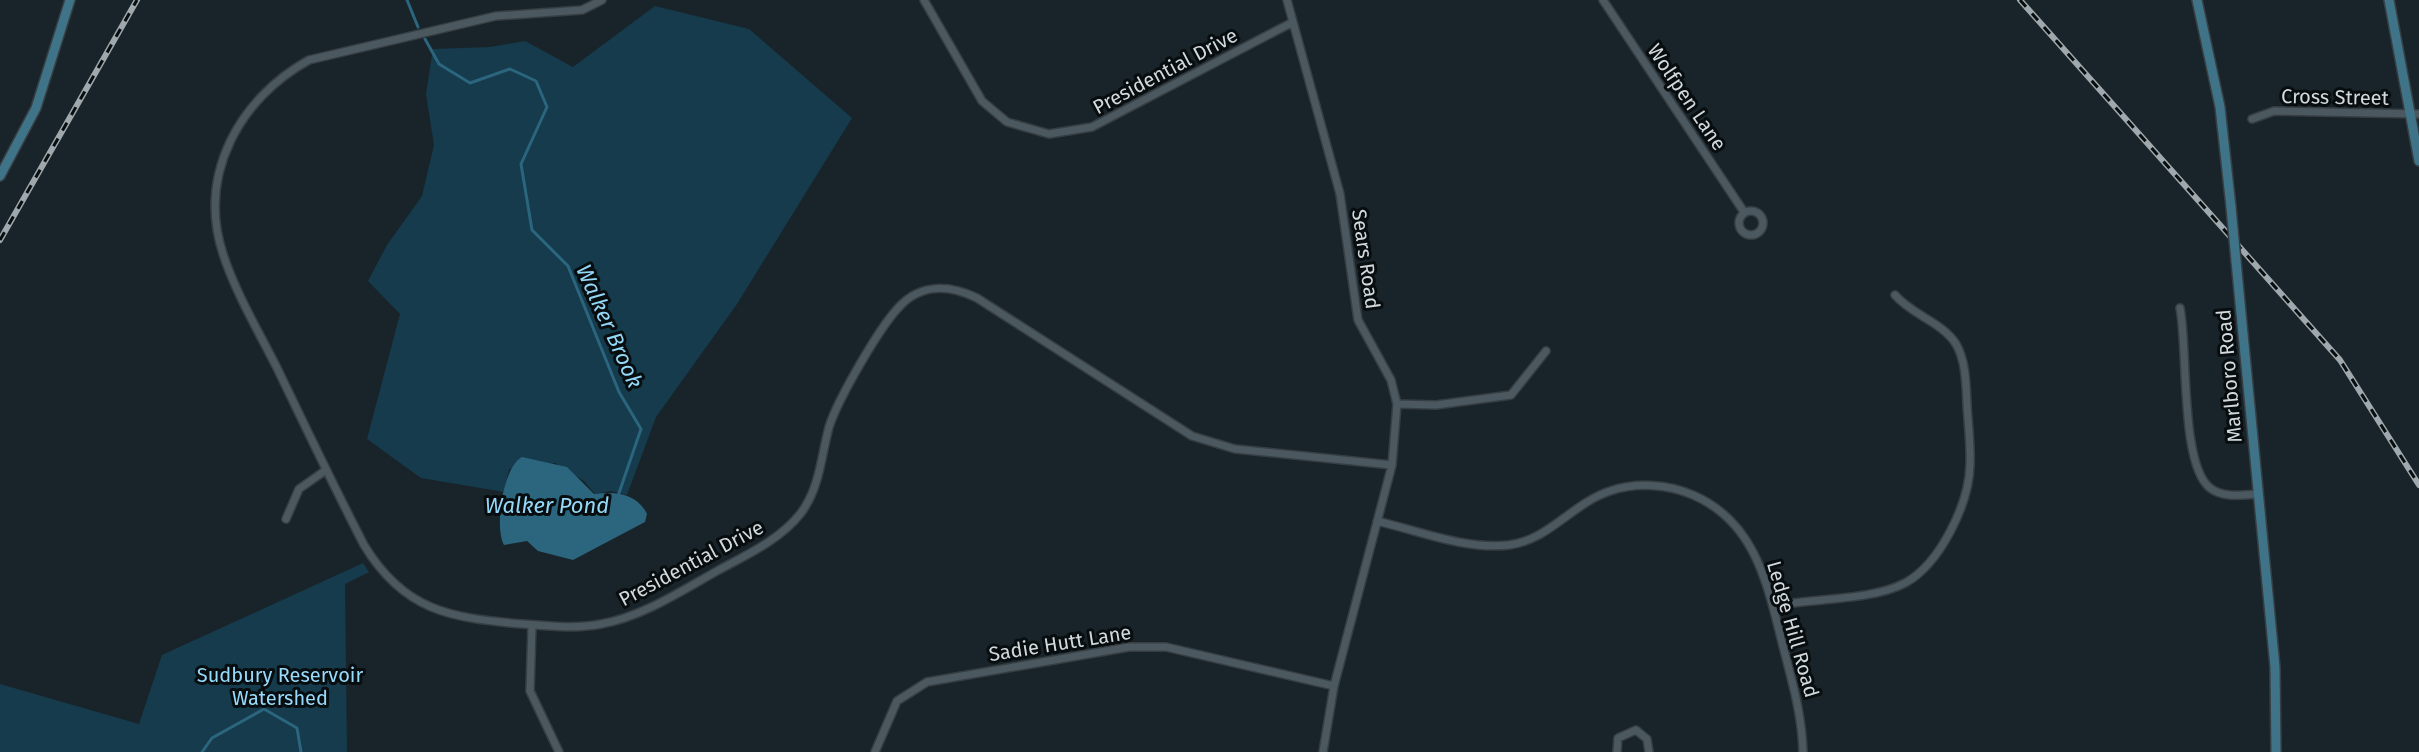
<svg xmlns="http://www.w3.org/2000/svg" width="2419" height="752" font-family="'Fira Sans',sans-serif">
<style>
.green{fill:#153b4c}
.water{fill:#2b657e}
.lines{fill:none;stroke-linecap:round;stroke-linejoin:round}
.stream{stroke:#2b657e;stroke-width:3}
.street-casing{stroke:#363e43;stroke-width:10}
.secondary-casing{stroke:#363e43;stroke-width:12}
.street{stroke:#4b585f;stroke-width:7}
.secondary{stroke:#3e7388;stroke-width:9}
.rail-casing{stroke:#9fa8ac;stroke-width:6}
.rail{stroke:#080d0f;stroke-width:3;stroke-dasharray:9;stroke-linecap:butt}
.secondary-bridge-casing{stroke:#363e43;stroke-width:12;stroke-linecap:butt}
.secondary-bridge{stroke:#3e7388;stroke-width:9}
.labels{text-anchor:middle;stroke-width:6;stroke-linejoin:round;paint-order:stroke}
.street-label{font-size:20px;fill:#d3dade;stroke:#080d0f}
.park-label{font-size:20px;fill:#97dbfc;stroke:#080d0f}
.water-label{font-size:22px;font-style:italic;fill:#94d8f8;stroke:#080d0f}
</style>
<rect width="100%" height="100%" fill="#19242a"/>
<path class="green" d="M655 6 749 29 852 118 737 304 656 417 627 495 611 491 595 494 584 481 555 463 509 469 504 492 421 478 367 439 400 314 368 281 387 245 422 196 434 145 426 94 433 49 490 47 525 41 573 67Z
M363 563 369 572 345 584 347 752H0V684L139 724 162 655Z"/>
<path class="water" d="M522 457 567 467 594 494C615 491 637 493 647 514L645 522 573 560 538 551 527 541 504 545C494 527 503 467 522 457Z"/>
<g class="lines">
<path class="stream" d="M407 0 418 27
M425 39 439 64 470 83 510 69 536 81 547 107 521 164 532 230 568 266 619 392 641 429 619 493
M202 752 212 738 264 709 297 728 301 752"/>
<defs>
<path id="street" d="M602 0 582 10 496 16 309 60C240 98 197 174 223 254 236 294 259 332 278 370 306 428 334 487 364 545 404 611 450 618 523 624 548 626 576 629 601 624 642 617 681 591 717 571 746 555 780 540 801 513 820 487 821 457 829 427 838 399 879 328 899 307 921 283 950 285 977 298L1192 436 1235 449 1392 465
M924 0 982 101 1007 122 1049 134 1092 127 1293 22
M1287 0 1340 194 1358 320 1391 380 1397 404 1392 465 1334 686 1323 752
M1603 0 1744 212
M2252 119 2274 111 2419 114
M1739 223a12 12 0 1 1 24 0a12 12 0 1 1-24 0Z
M2180 308C2188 347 2180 465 2210 488 2223 498 2242 495 2258 494
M1397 404 1436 405 1511 395 1546 351
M286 519 299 489 326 470
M1377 521C1419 531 1466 550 1509 545 1549 540 1573 503 1610 491 1637 482 1667 484 1693 495 1758 523 1768 589 1784 650 1793 685 1802 716 1803 752
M1773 606C1811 598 1871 601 1905 583 1940 564 1969 504 1970 465 1971 445 1968 424 1967 404 1966 385 1966 361 1956 344 1942 322 1912 315 1895 295
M532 625 530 691 559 752
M875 752 897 701 927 682 1129 647H1166L1334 686
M1617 752 1618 738 1636 730 1647 739 1649 752"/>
<path id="secondary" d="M2197 0 2220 107 2231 207
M2389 0 2419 161
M0 176 36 108 70 0
M2236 261 2275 667 2276 752"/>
</defs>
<use href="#street" class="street-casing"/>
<use href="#secondary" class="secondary-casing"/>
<use href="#street" class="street"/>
<use href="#secondary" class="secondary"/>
<defs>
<path id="rail" d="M2020 0 2340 360 2419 485
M0 240 137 0"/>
</defs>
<use href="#rail" class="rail-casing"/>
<use href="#rail" class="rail"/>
<defs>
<path id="secondary-bridge" d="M2231 207 2236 261"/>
</defs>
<use href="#secondary-bridge" class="secondary-bridge-casing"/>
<use href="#secondary-bridge" class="secondary-bridge"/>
</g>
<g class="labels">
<g class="street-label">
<text transform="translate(1165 71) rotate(-28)" y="7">Presidential Drive</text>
<text transform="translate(1687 97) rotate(56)" y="7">Wolfpen Lane</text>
<text transform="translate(2335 97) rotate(1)" y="7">Cross Street</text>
<text transform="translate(1366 259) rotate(82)" y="7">Sears Road</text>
<text transform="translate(2229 376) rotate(-95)" y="7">Marlboro Road</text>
<text transform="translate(691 563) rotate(-28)" y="7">Presidential Drive</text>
<text transform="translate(1793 629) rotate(74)" y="7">Ledge Hill Road</text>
<text transform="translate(1060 643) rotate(-9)" y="7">Sadie Hutt Lane</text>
</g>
<g class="park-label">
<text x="280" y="682">Sudbury Reservoir<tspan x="280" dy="23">Watershed</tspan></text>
</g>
<g class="water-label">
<text transform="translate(610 326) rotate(66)" y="8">Walker Brook</text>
<text x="547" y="513">Walker Pond</text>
</g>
</g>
</svg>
